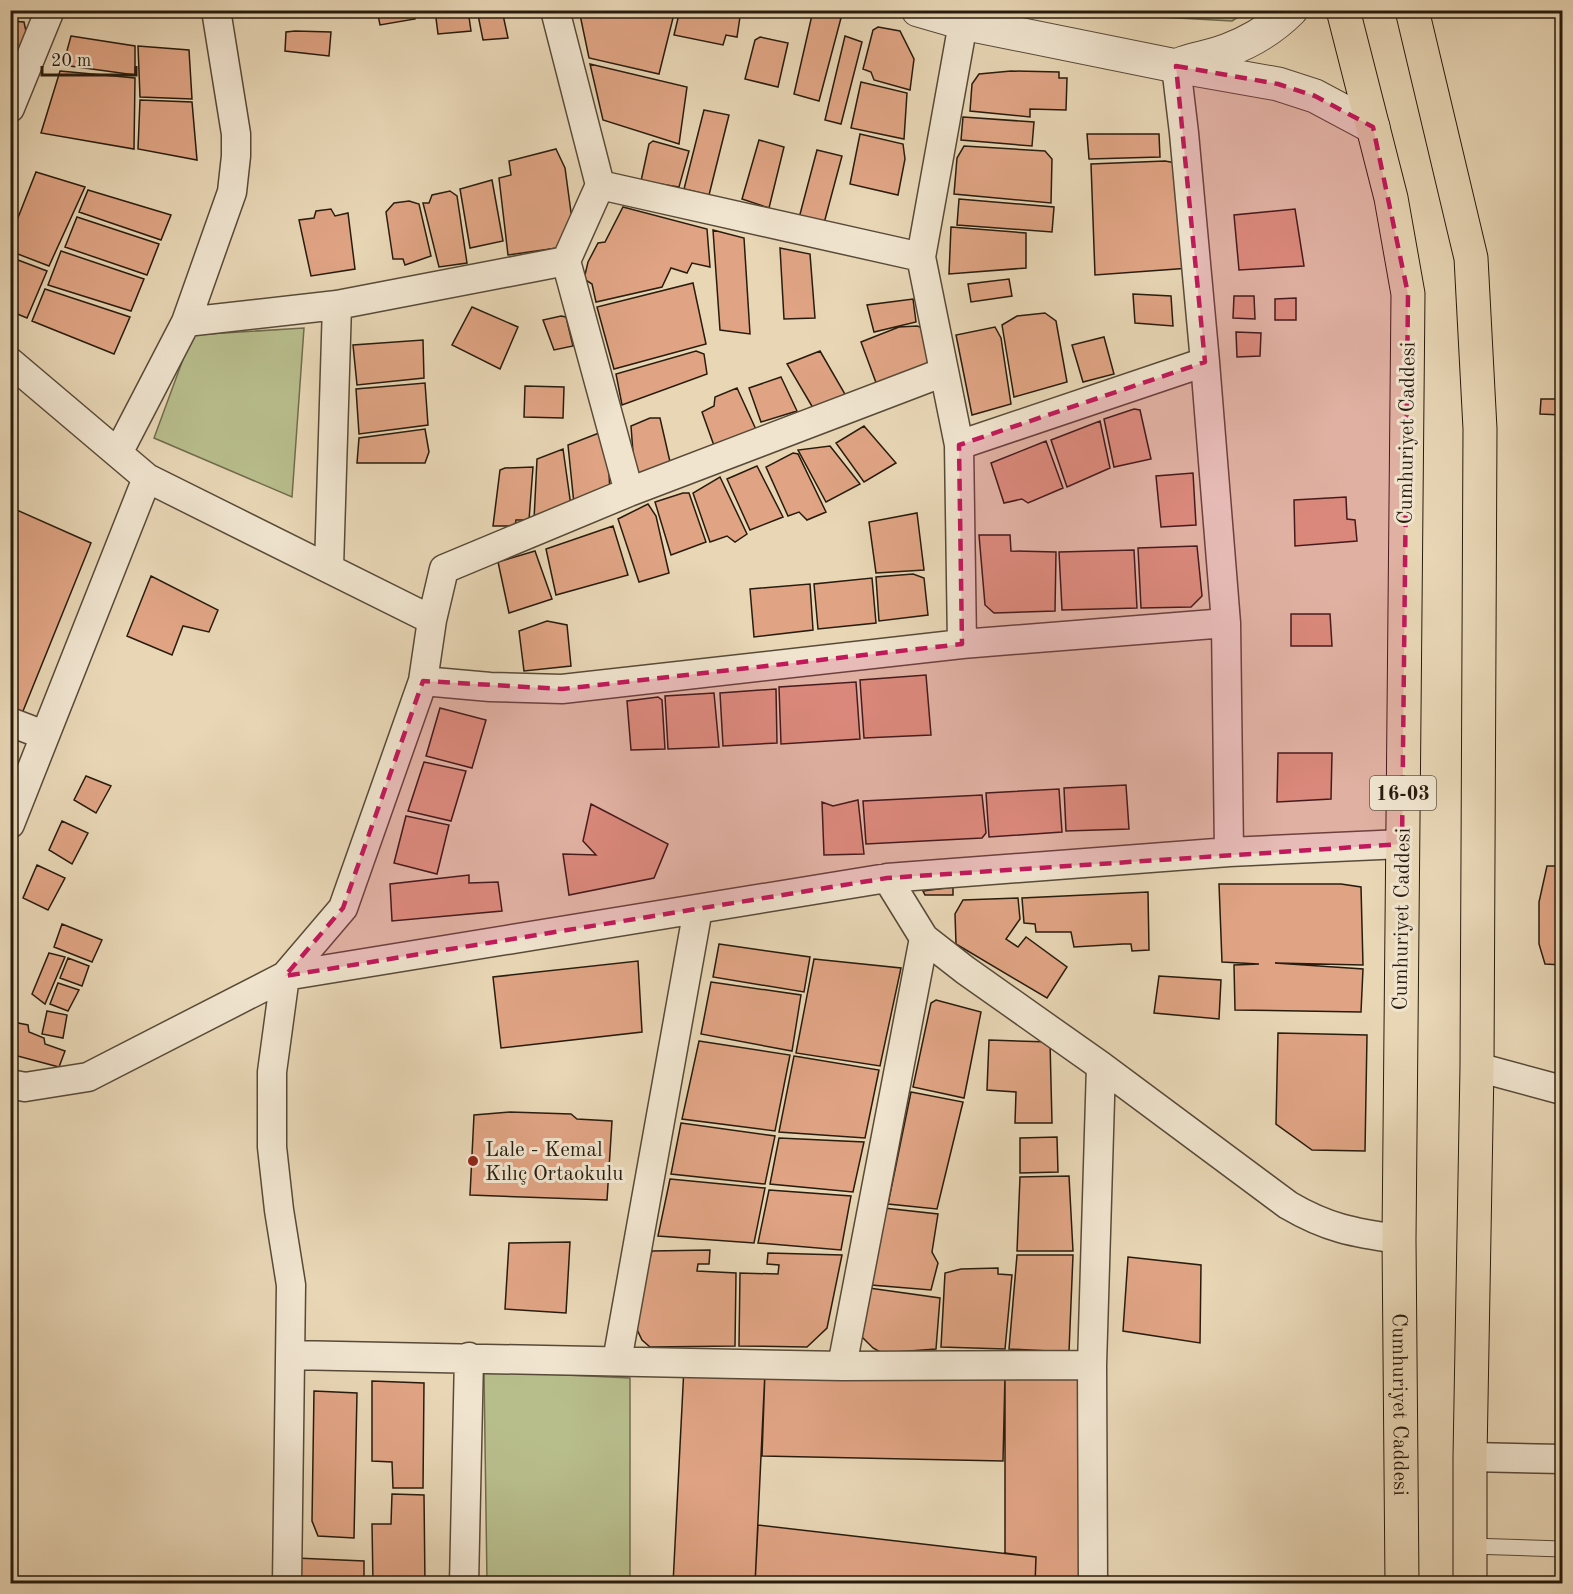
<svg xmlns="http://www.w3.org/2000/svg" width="1573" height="1594" font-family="'Old Standard TT',serif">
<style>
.green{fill:#b8bd8c;stroke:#706c4d;stroke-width:1.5}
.building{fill:#e0a484;stroke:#281c0e;stroke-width:1.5}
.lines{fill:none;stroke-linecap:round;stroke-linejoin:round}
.service-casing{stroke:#584a38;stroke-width:17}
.minor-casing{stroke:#584a38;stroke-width:31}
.tertiary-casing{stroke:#584a38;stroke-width:35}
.primary-casing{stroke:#281c0e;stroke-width:35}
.service{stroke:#f0e4cf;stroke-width:15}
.minor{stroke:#f0e4cf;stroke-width:28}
.tertiary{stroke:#f0e4cf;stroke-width:33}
.primary{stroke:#e8d6b5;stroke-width:33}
.marked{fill:#c2185b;fill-opacity:0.2;stroke:#c2185b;stroke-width:4.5;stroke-dasharray:12 8;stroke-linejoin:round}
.poi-dot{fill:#8f2418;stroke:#f0e4cf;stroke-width:2}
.labels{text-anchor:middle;stroke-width:6;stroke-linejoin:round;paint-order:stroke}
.shield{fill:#f0e4cf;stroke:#645848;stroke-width:1.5}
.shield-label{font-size:20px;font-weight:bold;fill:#281c0e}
.street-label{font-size:21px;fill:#281c0e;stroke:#f0e4cf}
.poi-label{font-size:21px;fill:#281c0e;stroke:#f0e4cf;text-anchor:start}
</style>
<rect width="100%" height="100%" fill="#e8d6b5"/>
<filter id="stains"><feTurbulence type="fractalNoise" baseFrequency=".00333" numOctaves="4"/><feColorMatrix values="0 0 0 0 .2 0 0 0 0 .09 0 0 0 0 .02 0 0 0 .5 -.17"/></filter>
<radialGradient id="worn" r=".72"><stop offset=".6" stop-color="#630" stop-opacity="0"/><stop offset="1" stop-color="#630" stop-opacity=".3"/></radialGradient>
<path class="green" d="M1050 11H1248L1232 21Z
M304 328 292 497 154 438 192 335Z
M484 1371 630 1378V1583H487Z"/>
<path class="building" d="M287 10H333L316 15 287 12Z
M377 10H413L415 19 380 25Z
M435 10H468L471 31 438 34Z
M477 10H502L508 38 483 40Z
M579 10H675L659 74 589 58Z
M680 10H741L737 37 726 35 723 45 674 35Z
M815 11 841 18 819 101 794 94 812 15Z
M10 21 24 22 27 36 14 64H10Z
M878 27 900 31 914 59 910 90 874 80 871 72 863 69 873 30Z
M295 31 331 32 329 56 285 51 286 32Z
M71 36 135 46V75L63 65Z
M845 36 862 42 841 124 825 120Z
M760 37 788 43 778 87 745 79 755 40Z
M138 46 189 50 192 99 140 97Z
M590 64 687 87 679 144 603 120Z
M60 71 135 78 134 149 41 133Z
M1011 71 1059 72V78H1067L1066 110 1030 109V117L970 111 972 84 979 74Z
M861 82 907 93 904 139 851 128Z
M140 100 192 102 197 160 138 149Z
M704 110 729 115 709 195 684 189Z
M963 117 1034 122 1032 146 961 140Z
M860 134 903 144 905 159 898 195 850 184Z
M1087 134H1159L1160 157 1089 159Z
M759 140 784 147 769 208 742 199Z
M653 141 689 151 679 187 641 181 649 144Z
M964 146 1045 151 1052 159 1051 203 954 194 957 158Z
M556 149 565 168 573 227 557 248 508 255 499 178 511 175 509 161Z
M817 150 842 156 823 227 799 218Z
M1165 161 1181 164 1190 268 1095 275 1091 164Z
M36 172 85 187 49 266 10 251V238Z
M492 180 503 241 470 248 460 189Z
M88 190 171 215 161 240 79 212Z
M450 191 457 196 467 263 439 267 423 203H429L432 195Z
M959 199 1054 207 1052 232 957 225Z
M409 201 419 204 431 256 405 265 403 259H393L386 212 394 203Z
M623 207 707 229 710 267 692 263 687 273 671 268 662 287 596 302 592 284 584 279 588 262 598 243 605 242Z
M331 209 335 216 348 213 355 269 311 276 299 220 314 218 316 211Z
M1295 209 1304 266 1239 270 1234 215Z
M77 217 159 244 147 275 65 247Z
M951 227 1026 233V268L949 274Z
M713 230 744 238 750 334 720 330Z
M780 248 810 254 815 318 784 319Z
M61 251 144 279 131 311 48 285Z
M10 257 47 271 27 318 10 311Z
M1009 279 1012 296 971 302 968 284Z
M693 283 706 344 614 369 597 307Z
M45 289 130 317 114 354 32 321Z
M1133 294 1171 296 1173 326 1135 323Z
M1234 296H1254L1255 319 1233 318Z
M1296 298V320H1275V299Z
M913 299 916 322 874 332 867 305Z
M472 307 518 327 500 369 452 345Z
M1045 313 1056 321 1067 382 1014 397 1002 325 1017 316Z
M561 316 566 317 573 346 554 350 543 320Z
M917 326 923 328 932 366 878 388 861 342 899 327Z
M995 327 1001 338 1011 404 972 415 956 335Z
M1236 332 1261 333 1260 356 1237 357Z
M1104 337 1114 374 1083 382 1072 345Z
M423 340 424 378 357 385 353 345Z
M696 351 704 354 707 374 622 405 616 374Z
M820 351 849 401 816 413 787 364Z
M781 377 797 411 761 422 749 388Z
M425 383 428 425 359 434 356 389Z
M525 386 564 387 563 418 524 417Z
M737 388 758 434 717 454 702 412 714 406 715 397Z
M1541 399H1562V415L1540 414Z
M1134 409 1140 410 1151 459 1114 467 1104 419Z
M650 418H660L671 466 635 479 631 426Z
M1100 421 1110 468 1067 487 1051 440Z
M864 426 896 463 864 482 836 443Z
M425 429 429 452 425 463H357L359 438Z
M599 433 608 455 610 492 574 504 568 445Z
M1046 441 1063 488 1028 503 1022 499 1004 503 991 463Z
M830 446 860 484 826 502 798 450Z
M563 449 571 506 534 520 537 459Z
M793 453 798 454 826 512 807 520 799 512 788 516 766 467Z
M757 466 783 517 750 530 727 479Z
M533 467 529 520H516L515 526H493L500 470 505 468Z
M1193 473 1196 525 1161 527 1156 476Z
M720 477 747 534 735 542 727 536 710 542 693 493Z
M683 493H689L706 542 671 555 655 502Z
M1346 497 1347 519 1355 520 1357 541 1295 546 1294 500Z
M648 504 656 516 669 573 639 582 618 519Z
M10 507 91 543 21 716 10 712Z
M917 513 924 570 876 573 869 522Z
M613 526 628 575 556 595 546 549Z
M979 535H1010L1011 551 1056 552 1055 611 994 613 985 605Z
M1197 546 1202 596 1191 607 1141 608 1138 548Z
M1134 550 1137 608 1062 610 1059 552Z
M535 551 552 599 509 613 498 562Z
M913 574 924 578 928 615 879 621 876 577Z
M151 576 218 610 209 632 183 626 172 655 127 636Z
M872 578 876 623 818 629 814 584Z
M810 584 813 630 754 637 750 589Z
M1291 614H1330L1332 646H1291Z
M547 621 567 625 571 666 524 671 519 631Z
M926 675 931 735 864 738 860 680Z
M856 682 860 739 781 744 779 687Z
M776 689 777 743 723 746 720 693Z
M714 693 719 747 668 749 665 696Z
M658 697 662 700 665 749 631 750 627 701Z
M440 708 486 720 472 768 426 756Z
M1278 753H1332L1331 799 1277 802Z
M424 762 466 771 451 821 408 811Z
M86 776 111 786 96 813 74 800Z
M1126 785 1129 829 1066 831 1064 788Z
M1059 789 1062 832 989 837 986 793Z
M982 795 986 833 982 838 866 844 863 801Z
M858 800 864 854 824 855 822 802 833 806Z
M591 804 668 844 654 878 569 895 563 854 596 855 583 841Z
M406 816 449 825 437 874 394 863Z
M62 821 88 833 72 864 49 850Z
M37 865 65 878 48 910 23 898Z
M1547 866H1562V965L1545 964 1539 944V902Z
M469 875V883L498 882 502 911 392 921 390 884Z
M1219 884H1341L1361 887 1363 965 1275 963 1363 969 1361 1012 1235 1010 1234 965 1259 964 1222 962Z
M953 887V895H925L923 891Z
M1148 892 1149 950 1132 951 1131 944H1123L1074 947 1071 932H1036L1035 924 1024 923 1022 898Z
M1018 898 1020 919 1006 939 1018 947 1026 937 1067 967 1047 998 956 944 955 914 963 900Z
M62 924 102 940 92 962 54 947Z
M719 944 810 957 804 992 713 977Z
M49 953 65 957 45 1004 32 994Z
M68 958 89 966 82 986 60 978Z
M814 959 901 968 880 1066 796 1053Z
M638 961 642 1032 501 1048 493 977Z
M1159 976 1221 980 1219 1019 1154 1013Z
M711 982 801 995 792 1051 701 1034Z
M58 983 79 990 68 1011 50 1004Z
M936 1000 981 1012 964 1098 913 1087 931 1003Z
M47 1011 67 1015 63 1038 42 1034Z
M13 1022 28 1025 29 1032 44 1038 45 1044 65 1051 59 1067 10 1054V1028Z
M1278 1033 1367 1035 1365 1151 1312 1150 1276 1124Z
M989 1040 1050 1042 1052 1123H1015L1016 1092 987 1090Z
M699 1041 790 1055 775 1131 682 1119Z
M794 1056 879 1070 865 1138 779 1132Z
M911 1092 963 1102 937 1209 888 1204Z
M510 1112 571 1114 577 1119 612 1121 607 1200 470 1195 474 1115Z
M681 1123 775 1136 765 1184 671 1174Z
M1057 1137 1058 1172 1020 1173V1138Z
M779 1138 864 1142 853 1192 770 1184Z
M1069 1176 1073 1251H1017L1020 1177Z
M670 1179 765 1188 754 1243 658 1236Z
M769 1190 851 1196 841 1250 758 1243Z
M884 1208 938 1214 932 1252 938 1263 931 1290 871 1285Z
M570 1242 566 1313 505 1309 509 1243Z
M710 1250 709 1264H698L697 1271 736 1273 735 1346 650 1347 642 1340 632 1319 652 1251Z
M768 1253 842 1255 827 1328 807 1347 739 1346 740 1273 778 1274 779 1265 767 1264Z
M1017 1255H1073L1069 1352 1009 1349Z
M1128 1257 1201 1265 1200 1343 1123 1331Z
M998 1268V1274L1012 1275 1005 1349 941 1347 945 1273 961 1269Z
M869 1288 940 1298 936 1349 882 1353 873 1348 861 1336Z
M684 1367 765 1371 755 1584H673Z
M765 1371 1005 1375 1003 1461 762 1456Z
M1082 1372 1085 1584H1035L1036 1557 1005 1553V1375Z
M372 1381 424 1383 423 1488H393L392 1462 372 1461Z
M314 1391 357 1393 354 1538 318 1536 312 1521Z
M392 1494 424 1495 425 1584H373L372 1524H391Z
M758 1525 1036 1557 1035 1584H755Z
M296 1558 364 1561V1584H295Z"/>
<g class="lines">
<defs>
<path id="service" d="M1470 1546 1562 1549"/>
<path id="minor" d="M555 10 600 185 921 257
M10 108 50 10
M600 185 566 261 629 492
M186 322 337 305 566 261
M10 362 147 478 432 620
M1205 362 1226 623 1229 852
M959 445 1205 362 1184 133 1176 66
M118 453 186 322 232 192 236 156V134L216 10
M329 567 337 305
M962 644 959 445 921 257 963 23
M423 681 490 687 562 689 962 644 1226 623
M10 722 44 735
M10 824 147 478
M887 878 924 938 965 970 1101 1066 1288 1205C1327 1228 1354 1233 1399 1239
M1477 1067 1562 1090
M10 1084 25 1087 88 1077 285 976 887 878 1229 852 1402 844
M290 1355 842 1366 1092 1365
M617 1361 698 909
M842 1366 924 938
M1470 1457 1562 1459
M287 1584 291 1285 279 1210 272 1147V1072L285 976 343 908 423 681 432 620 444 569 629 492 944 372
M464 1584 469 1357
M1093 1584 1092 1365 1101 1066"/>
<path id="tertiary" d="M918 10 963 23 1176 66 1278 84 1315 96 1373 127
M1183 63C1198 58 1213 56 1228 50 1252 41 1273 28 1291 10"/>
<g id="primary">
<path id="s1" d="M1343 10 1391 198 1408 294 1399 1239 1402 1584"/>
<path d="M1412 10 1471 258 1480 429 1477 1067 1470 1457V1584"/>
</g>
</defs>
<use href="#service" class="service-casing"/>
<use href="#minor" class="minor-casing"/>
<use href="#tertiary" class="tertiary-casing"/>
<use href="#primary" class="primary-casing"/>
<use href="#service" class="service"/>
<use href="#minor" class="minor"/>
<use href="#tertiary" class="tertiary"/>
<use href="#primary" class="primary"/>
</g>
<path class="marked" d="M1176 66 1278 84 1315 96 1373 127 1408 294 1402 844 887 878 285 976 343 908 423 681 562 689 962 644 959 445 1205 362Z"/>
<circle class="poi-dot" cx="473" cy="1161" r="6"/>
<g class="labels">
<rect class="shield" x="1370" y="776" width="66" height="34" rx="4.5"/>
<g class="shield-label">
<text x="1403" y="800">16-03</text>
</g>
<g class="street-label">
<text transform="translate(1406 433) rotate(-89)" y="7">Cumhuriyet Caddesi</text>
<text transform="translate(1401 919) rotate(-89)" y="7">Cumhuriyet Caddesi</text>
<text dy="7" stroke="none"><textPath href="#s1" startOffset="1402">Cumhuriyet Caddesi</textPath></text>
</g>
<g class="poi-label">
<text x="485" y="1156">Lale - Kemal<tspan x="485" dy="24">Kılıç Ortaokulu</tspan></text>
</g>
</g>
<rect width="1573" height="1594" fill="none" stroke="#e8d6b5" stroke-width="36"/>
<rect x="12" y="12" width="1549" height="1570" fill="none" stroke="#281c0e" stroke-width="3"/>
<rect x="18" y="18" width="1537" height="1558" fill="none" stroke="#281c0e" stroke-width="1.5"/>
<path d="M42 66v9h94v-9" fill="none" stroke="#281c0e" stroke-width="3"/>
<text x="51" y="66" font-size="18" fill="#281c0e" stroke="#f0e4cf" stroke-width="4.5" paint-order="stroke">20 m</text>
<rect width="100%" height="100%" filter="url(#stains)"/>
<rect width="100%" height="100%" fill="url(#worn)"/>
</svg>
